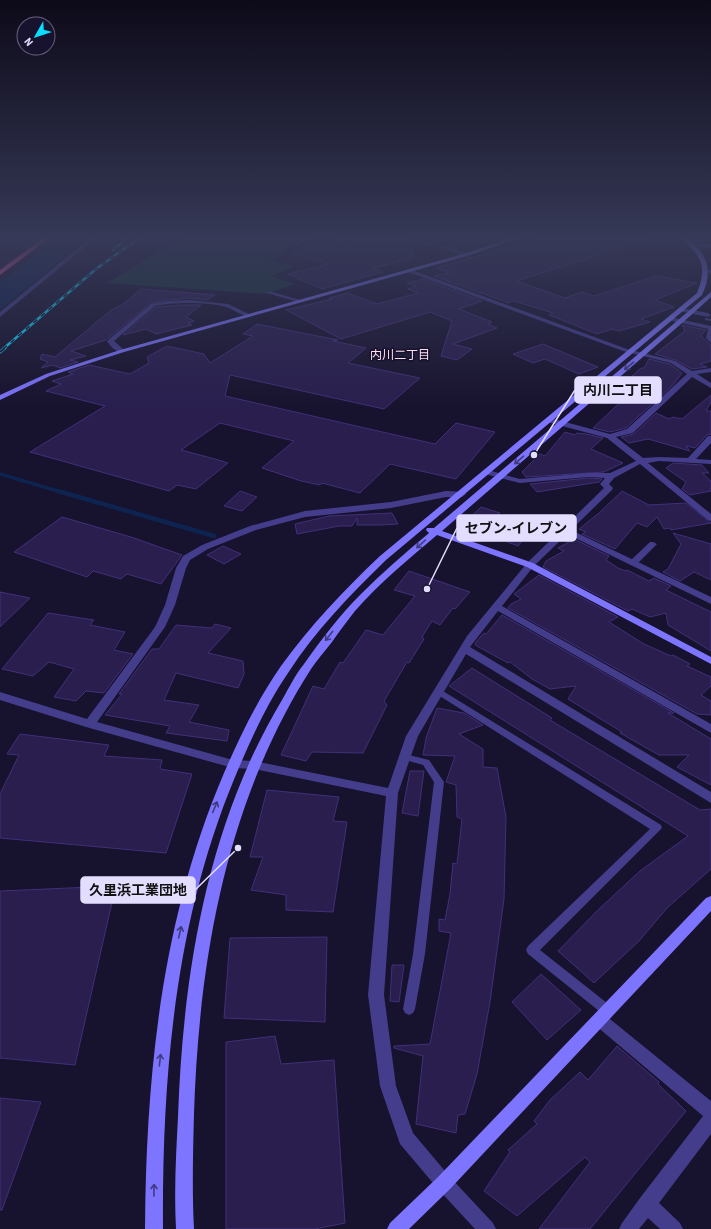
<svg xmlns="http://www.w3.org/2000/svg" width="711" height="1229" font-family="'Source Sans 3','Noto Sans JP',sans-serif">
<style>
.green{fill:#153737}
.water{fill:#0d2450}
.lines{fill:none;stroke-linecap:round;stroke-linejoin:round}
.stream-far1{stroke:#0d2450;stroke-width:3.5}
.stream{stroke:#0d2450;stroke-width:4.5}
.building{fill:#291e4e;stroke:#41307a}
.lane{fill:#433d8c;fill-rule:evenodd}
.street{fill:#433d8c;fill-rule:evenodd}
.secondary{fill:#7d75ff;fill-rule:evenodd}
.highway{fill:#ff59a3;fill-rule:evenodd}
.rail-far1-casing{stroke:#0adeff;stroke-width:2.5}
.rail-casing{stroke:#0adeff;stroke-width:3}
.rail-far1{stroke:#17122d;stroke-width:1.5;stroke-dasharray:5;stroke-linecap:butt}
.rail{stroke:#17122d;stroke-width:2;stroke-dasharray:6;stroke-linecap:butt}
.oneway{stroke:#403a81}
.labels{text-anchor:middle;stroke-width:3;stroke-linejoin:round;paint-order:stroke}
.far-neighbourhood-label{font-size:12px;fill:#ffe0f2;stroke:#17122d}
.leader{fill:none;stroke:#e3deff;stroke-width:1.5}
.callout-dot{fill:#e3deff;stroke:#17122d;stroke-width:1.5}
.callout{fill:#e3deff;stroke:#e3deff;stroke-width:1.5}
.callout-label{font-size:14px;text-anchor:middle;font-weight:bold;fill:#111}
</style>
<rect width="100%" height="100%" fill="#17122d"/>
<path class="green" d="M190 238H298L291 247 270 260 295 266 272 276 295 284 266 294 107 283 164 248Z"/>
<path class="water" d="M57 238H87L0 310V282Z"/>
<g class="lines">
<path class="stream-far1" d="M0 474 61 492"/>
<path class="stream" d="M58 491 214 536"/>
</g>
<path class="building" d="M540 238H643L644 241 516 281 565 298 582 292 594 296 656 276 697 283 655 300 674 307 641 319 650 322 619 331 612 329 597 334 549 315 553 313 514 301 509 303 434 276 449 273 436 268Z
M357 241 412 245 413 258 373 268 383 272 322 289 288 274 329 264 293 253 317 244 338 249Z
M423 279 482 301 459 309 492 322 488 324 497 328 453 344 472 349 457 360 441 356 452 321 430 312 341 339 286 310 332 299 329 298 348 293 377 304 418 293 408 289 416 286 407 283Z
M141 289 215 295 207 300 190 298 168 300 151 303 106 340 71 351 86 356 70 360 78 362 60 368 53 365 41 368 48 362 40 359 42 354 55 357 111 310 123 304Z
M181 305H201L186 317 194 321 188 323 192 325 156 334 146 329 123 335 156 307Z
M257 324 338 340 333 341 366 348 348 363 420 378 384 409 230 375 225 396 435 444 456 423 495 432 456 479 390 464 360 493 322 483 320 485 301 481 262 468 294 441 220 423 181 450 215 459 228 463 196 489 177 485 169 491 30 452 105 406 46 391 61 384 52 381 73 374 68 372 89 365 130 374 149 363 147 357 167 346 204 354 210 363 253 336 243 334Z
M682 325 706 330 701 336 711 345V361L700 364 707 367 692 369 675 360 655 354 685 331Z
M543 344 598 367 579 374 545 359 533 363 513 354Z
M649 359 670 364 682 373 673 385 626 428 610 432 593 428 629 394 616 390 641 368H644Z
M711 395V402L706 411H711V434L707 435 695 448 686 446 690 451 648 439 629 443 621 437 634 434 656 413 669 419 673 417 682 419Z
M565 432 575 435 577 433 586 434 603 438 591 449 623 463 604 472 526 477 522 472 540 454 545 456Z
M673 463 702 465 709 473H702L711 481V491L690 495 682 489 686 482 666 468Z
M588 478 602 479 599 482 537 492 530 484Z
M240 491 257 497 242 511 224 506Z
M622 491 649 505 686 503 711 523 671 530 670 528 664 529 657 517 647 527 637 523 615 549 582 534 586 532 579 529 599 513Z
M481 507 500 513 495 519 531 530 518 546 492 536 478 534 472 537 463 534 458 529Z
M392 513 398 524 381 525H357V518L352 526H339L297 534 295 524 329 516Z
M62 517 131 537 182 555 161 584 127 574 121 579 93 571 87 577 14 552Z
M673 533 711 544V580L694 572 680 581 663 572 668 569 681 544Z
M574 539 609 556 606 560 618 568 625 571 627 570 649 581 654 578 671 586 666 590 711 612V651L668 625 666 613 650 617 632 609 628 611 543 567 546 561 564 551 558 548Z
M223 546 241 554 224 564 207 555Z
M409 571 470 592 455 609 453 608 440 625 432 621 422 637 424 639 409 663 407 662 384 701 387 705 363 753 312 752 306 761 281 755 313 686 324 689 340 662 343 663 366 630 383 635 415 596 394 590Z
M539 575 618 617 609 622 644 644 671 656 673 655 690 664 687 666 711 677V686L701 695 711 701V715L697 714 508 608 511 604 521 599 514 594Z
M0 592 30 598 0 627Z
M48 613 94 620 90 625 125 632 114 650 133 654 104 693 86 691 76 701 54 697 74 669 49 662 33 676 2 669Z
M502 615 674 713H668L711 739V785L677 767 689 755H659L620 733 622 732 568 699 576 686 550 689 532 679 510 662 508 663 475 645 476 642 482 635 484 633 486 634Z
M215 624 231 628 208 653 243 661 244 674 238 688 176 673 164 700 199 705 189 722 229 730 227 741 166 733 170 726 105 715 122 694H119L152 649H159L176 625 212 628Z
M472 668 552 718 550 720 700 810 711 809V869L667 908 639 941 594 983 558 951 598 910 640 871 688 836 449 686Z
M437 708 464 713 483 725 459 734 483 749V767L497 768 506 817 504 899 490 1002 477 1074 465 1114 458 1115 456 1133 416 1124 423 1056 394 1048V1046L430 1044 451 933 439 931V919L445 920 450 894 453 863 457 864 462 819 457 817 456 785 446 782 455 756 423 755 426 738Z
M20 734 109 745 104 756 162 760 160 769 192 774 166 853 0 838V794L19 755 7 754Z
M410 771H424L418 816 402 813Z
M267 790 339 797 333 821 347 822 333 912 286 910V895L251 890 263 857H250Z
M92 887 113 898 75 1065 0 1058V891Z
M327 937 325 1022 224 1018 230 938Z
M392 965H404L399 1002 390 1001Z
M541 974 581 1010 547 1040 512 1002Z
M275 1036 281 1064 334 1060 345 1223 315 1229H226V1042Z
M617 1046 659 1082 658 1084 686 1111 590 1229H539L590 1162 585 1157 517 1216 484 1191 510 1152 508 1150 537 1124 534 1121 550 1100 580 1072 588 1080Z
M0 1098 41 1102 2 1210H0Z"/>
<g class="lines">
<path class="lane" d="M269 291 300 300V301L298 302 267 293V292Z
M705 318 711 319V321L705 320Z
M650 542H653L657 544 636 565H630L629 563 630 561Z
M438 688 661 825 662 828 540 950 612 1007 614 1011 612 1015 608 1017 604 1015 528 954 526 950 528 946 650 829 435 693 434 691 435 689Z
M405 754 429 760 444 782 425 954 415 1009 413 1013 409 1015 405 1013 403 1009 413 954 434 782 423 765 402 759 400 757 402 755Z"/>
<path class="street" d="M90 238H96L0 317V312Z
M303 238H310L297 246 292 245Z
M333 238C367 238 441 236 468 255L463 256 436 245Z
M693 243 711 244V248L691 246V244Z
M710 269 711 270V274L707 271Z
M408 270H412L627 349 675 361 692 371 711 368V372L697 374 711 383V388L692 377 633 433 616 437 643 458 659 457 688 458 708 436H711V443L696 459 711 460V464L659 461 648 463 711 514V521L708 520 640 464 614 478 609 484 613 488 612 490 571 530 711 597V604L567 534 533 567 502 606 711 724V733L498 611 470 647 711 792V803L466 654 418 736 398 793 384 995 396 1086 413 1133 450 1177 493 1223 496 1229H475L438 1189 400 1144 380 1086 368 995 386 796 254 769 233 768 86 727 0 700V692L87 719 155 627 165 605 176 568 183 556 202 545 250 526 305 511 391 502 446 491 465 492 466 494 462 497H446L391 508 305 517 256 530 208 549 190 560 186 568 175 605 165 627 97 722 233 760 254 761 388 788 406 736 467 636 527 563 604 488 600 484 605 478 588 477 520 483 485 474V470H488L520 479 588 473H610L636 461 607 438 547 422V418H550L610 434 627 429 687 374 671 363 623 351 408 272Z
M190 300 228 304 251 315C245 319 233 309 226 307 208 302 173 302 155 306L114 341 124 350V352C116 353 111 347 107 341L151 304 168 301Z
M681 308 708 313 711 315 708 317 679 311V309Z
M670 317 711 326V343L706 338 708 329 668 320 667 319Z
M600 1013 605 1015 711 1101V1134L659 1203 680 1223 683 1229H660L648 1218 639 1229H619L622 1223 640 1198 703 1116 595 1025 592 1020 595 1015Z"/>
<path class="secondary" d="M512 238H520L467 256 124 352 50 376 0 400V395L46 374 120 350 463 254Z
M681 238C687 238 690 240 695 245 710 259 711 277 702 295L386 560C350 595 315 631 288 673 266 705 250 741 235 777 175 921 162 1075 163 1229H145C146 1073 162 918 224 773 240 736 258 699 281 666 310 626 344 590 380 556L697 293C708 266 701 256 681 238Z
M711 292V297L689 317 442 531 533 563 711 657V664L527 567 437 535C409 559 379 583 355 611 347 621 339 632 332 642 325 651 317 660 311 669 226 802 199 959 194 1114 193 1152 192 1191 194 1229H176C174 1192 176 1154 178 1117 183 973 207 825 282 700 289 688 295 675 304 664 321 640 339 616 360 595 382 573 405 553 429 533L426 530 427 528H434Z
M711 896V911L450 1189 409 1229H387L390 1223 438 1177 706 898Z"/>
<path class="highway" d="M43 238H50L0 275V270Z"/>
<defs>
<path id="rail-far1" d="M113 250 127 238
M3 349 96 269 139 238"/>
<path id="rail" d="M0 352 5 348"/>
</defs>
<use href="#rail-far1" class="rail-far1-casing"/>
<use href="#rail" class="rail-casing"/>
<use href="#rail-far1" class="rail-far1"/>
<use href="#rail" class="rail"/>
</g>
<defs><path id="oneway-shaft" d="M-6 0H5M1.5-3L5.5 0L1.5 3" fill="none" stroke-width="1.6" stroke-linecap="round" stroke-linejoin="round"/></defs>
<g class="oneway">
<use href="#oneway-shaft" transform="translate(629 366) rotate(140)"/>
<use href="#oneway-shaft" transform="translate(519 460) rotate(139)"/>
<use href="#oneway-shaft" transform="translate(421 544) rotate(138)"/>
<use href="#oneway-shaft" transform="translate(329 636) rotate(128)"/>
<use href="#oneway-shaft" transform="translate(215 807) rotate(-67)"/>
<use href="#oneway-shaft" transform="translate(180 932) rotate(-77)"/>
<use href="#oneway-shaft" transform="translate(160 1060) rotate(-84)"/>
<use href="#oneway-shaft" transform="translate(154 1190) rotate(-89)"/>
</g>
<linearGradient id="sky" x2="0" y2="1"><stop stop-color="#0d0a19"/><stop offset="0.58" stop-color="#363957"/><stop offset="1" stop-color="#363957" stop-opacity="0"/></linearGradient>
<rect width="711" height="410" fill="url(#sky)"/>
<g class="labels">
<g class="far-neighbourhood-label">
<text x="400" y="359">内川二丁目</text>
</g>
</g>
<path class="leader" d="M534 455L575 390M427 589L457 528M238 848L195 890"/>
<g class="callout-dot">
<circle cx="534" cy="455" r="4"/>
<circle cx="427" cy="589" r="4"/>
<circle cx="238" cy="848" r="4"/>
</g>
<g class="callout">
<rect x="575" y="377" width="86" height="26" rx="4"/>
<rect x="457" y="515" width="119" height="26" rx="4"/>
<rect x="81" y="877" width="114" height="26" rx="4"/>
</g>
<g class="callout-label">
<text x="618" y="395">内川二丁目</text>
<text x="516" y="533">セブン-イレブン</text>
<text x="138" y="895">久里浜工業団地</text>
</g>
<g transform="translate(36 36) rotate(231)"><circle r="19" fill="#17122d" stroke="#696481"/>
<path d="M0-3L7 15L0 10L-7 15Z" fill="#0adeff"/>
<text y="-6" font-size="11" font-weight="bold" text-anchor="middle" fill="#e3deff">N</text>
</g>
</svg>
